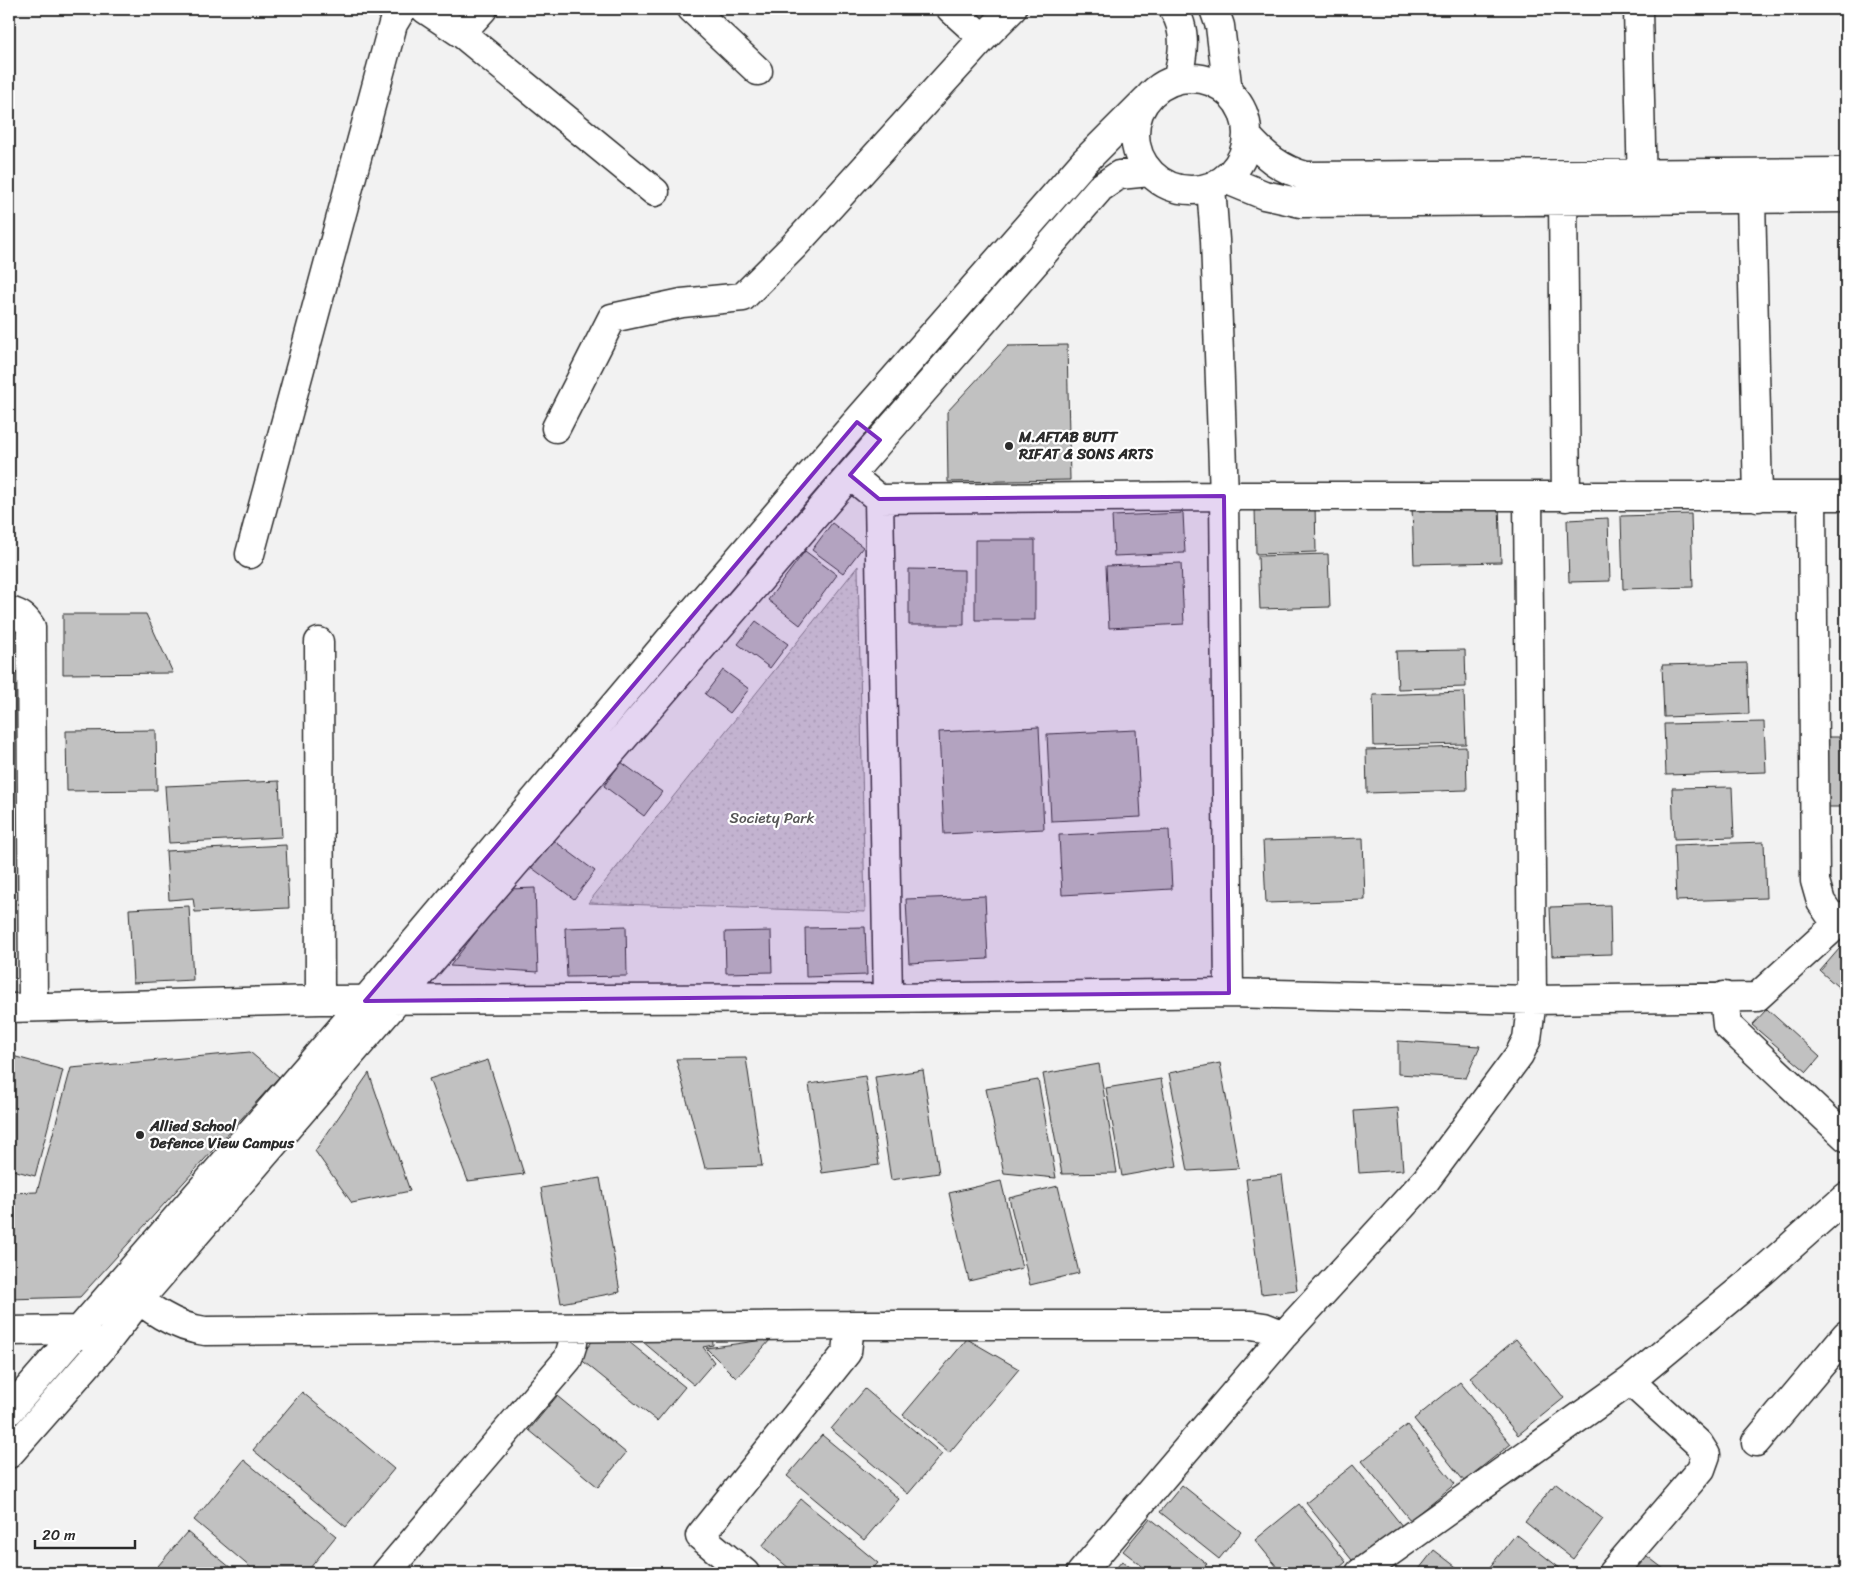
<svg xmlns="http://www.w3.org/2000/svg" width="1855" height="1582" font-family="Sriracha,sans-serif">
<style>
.green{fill:url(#green-dots);stroke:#808080}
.building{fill:#c1c1c1;stroke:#2b2b2b}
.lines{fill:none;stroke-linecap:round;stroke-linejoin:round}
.minor-casing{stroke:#2b2b2b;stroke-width:31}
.minor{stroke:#fff;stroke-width:28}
.marked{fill:#7b2cbf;fill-opacity:0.2;stroke:#7b2cbf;stroke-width:4;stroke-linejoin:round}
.poi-dot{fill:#2b2b2b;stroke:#fff;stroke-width:2}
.labels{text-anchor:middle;stroke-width:4.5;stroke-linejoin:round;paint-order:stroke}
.poi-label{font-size:15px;font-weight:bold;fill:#2b2b2b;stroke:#fff;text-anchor:start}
.park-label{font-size:15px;fill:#565656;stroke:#fff}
</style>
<defs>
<pattern id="green-dots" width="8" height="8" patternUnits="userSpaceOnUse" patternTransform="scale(1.25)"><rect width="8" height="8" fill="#d5d5d5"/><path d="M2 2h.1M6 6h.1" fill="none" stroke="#b7b7b7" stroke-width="1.8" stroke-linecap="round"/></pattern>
</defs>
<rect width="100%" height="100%" fill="#f2f2f2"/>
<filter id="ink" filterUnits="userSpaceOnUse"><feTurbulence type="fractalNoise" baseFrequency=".02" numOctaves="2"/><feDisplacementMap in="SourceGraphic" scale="10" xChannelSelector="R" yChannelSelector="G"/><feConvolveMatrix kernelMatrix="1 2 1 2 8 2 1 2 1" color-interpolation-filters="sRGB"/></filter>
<g filter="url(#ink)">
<path class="green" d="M858 566 865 912 588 903Z"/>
<path class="building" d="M1067 345 1070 480 948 482 947 412 1008 346Z
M1499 504 1501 562 1414 564 1412 507Z
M1315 505 1316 552 1256 554 1255 507Z
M1183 513 1185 553 1114 556 1112 516Z
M1691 514 1693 587 1623 589 1621 516Z
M1608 518 1610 581 1569 582 1567 520Z
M832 523 863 547 843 573 812 550Z
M975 540H1035V620H975Z
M805 551 837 575 800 625 768 600Z
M1328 554 1330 607 1260 609 1258 556Z
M1181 563 1184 624 1109 628 1106 566Z
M909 569 964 570V625H909Z
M63 614H146L173 673 63 674Z
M756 621 788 644 770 668 738 644Z
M1465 650 1466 687 1398 689 1396 651Z
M1747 663 1749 714 1664 717 1662 665Z
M723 670 749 689 730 713 705 694Z
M1464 692 1466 744 1374 746 1373 695Z
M1764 722 1766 772 1666 775 1664 724Z
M1039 727 1044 829 944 834 939 732Z
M156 730 157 790 67 791 66 731Z
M1136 730 1141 817 1051 821 1047 734Z
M1819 737H1846V807H1818Z
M1466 747 1467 790 1367 793 1366 750Z
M621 762 662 792 644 816 604 786Z
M279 781 282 837 169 843 165 786Z
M1732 787 1734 837 1674 839 1672 788Z
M1169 830 1172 889 1062 895 1059 835Z
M549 837 595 871 574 899 528 865Z
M1363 838 1365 900 1266 903 1263 841Z
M1764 842 1766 898 1676 901 1674 845Z
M286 845 289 908 195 912 193 898 169 900 166 851Z
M535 888 538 972 450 966 509 889Z
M985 896 988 959 909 963 906 899Z
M1610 905 1611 954 1552 956 1550 907Z
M189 906 193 980 133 983 129 909Z
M626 926 627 976 567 977 565 928Z
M865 927 867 975 806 977 805 928Z
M771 931 772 972 726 973 725 932Z
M1846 941V994L1820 971Z
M1767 1009 1820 1057 1807 1072 1752 1025Z
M1398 1041 1480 1046 1466 1078 1398 1074Z
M250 1052 279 1077 80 1297 9 1299V1193L37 1192 71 1068Z
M9 1055 63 1070 35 1176 9 1169Z
M746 1058 762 1166 705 1168 676 1059Z
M488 1060 524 1174 468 1181 429 1079Z
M1220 1063 1239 1168 1188 1171 1169 1073Z
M1099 1064 1117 1173 1062 1174 1043 1074Z
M923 1070 939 1173 891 1180 875 1077Z
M369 1073 410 1191 352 1203 315 1151Z
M865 1076 879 1165 822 1173 809 1084Z
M1161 1079 1177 1166 1122 1176 1106 1088Z
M1038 1080 1056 1178 1004 1173 986 1089Z
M1398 1108 1403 1170 1359 1173 1354 1111Z
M1282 1175 1297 1290 1261 1294 1246 1179Z
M600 1178 620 1292 561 1303 541 1188Z
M1001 1181 1022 1268 969 1281 949 1193Z
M1058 1186 1079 1273 1030 1285 1009 1198Z
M600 1332 629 1342 685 1387 657 1421 579 1358Z
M712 1332 713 1345 703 1347 714 1362 694 1385 636 1336Z
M771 1339 736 1378 706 1348Z
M967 1339 1019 1369 949 1453 903 1415Z
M1516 1339 1564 1398 1518 1435 1470 1377Z
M1460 1382 1511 1444 1464 1481 1414 1419Z
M865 1389 942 1454 908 1494 831 1429Z
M302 1392 394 1469 346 1527 253 1450Z
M557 1396 626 1453 598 1487 529 1430Z
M1407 1425 1455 1484 1410 1520 1362 1461Z
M822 1435 899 1499 864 1540 787 1476Z
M244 1460 336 1536 306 1573H257L194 1520Z
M1353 1465 1403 1527 1356 1565 1306 1503Z
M1556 1483 1603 1519 1573 1559 1525 1522Z
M1182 1485 1241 1532 1219 1559 1160 1512Z
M801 1499 878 1563 869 1573H795L762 1546Z
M1299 1504 1346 1562 1333 1573H1282L1255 1540Z
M1150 1518 1207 1564 1199 1573H1151L1123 1551Z
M187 1532 237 1573H152Z
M1516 1534 1566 1573H1485Z
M1434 1550 1464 1573H1416Z
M1647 1556 1669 1573H1633Z
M1122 1561 1138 1573H1112Z"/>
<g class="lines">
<defs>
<path id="minor" d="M425 9 461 33 655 192
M692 9 758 71
M951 9 983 38
M1173 9C1188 30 1183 57 1177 80
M1214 9 1220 26 1228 92
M1638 9 1642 191
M461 33 483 9
M1135 134a56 56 0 1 1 112 0a56 56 0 1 1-112 0Z
M1247 136C1265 156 1280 169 1306 176L1846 172
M1225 179 1264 195 1301 203 1846 198
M1211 187 1215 240 1224 496 1229 993
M1751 199 1758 497
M1563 200 1566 497
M556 428 612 318 682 303 743 297 794 246 983 38 1012 9
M850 475 879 499 1224 496H1846
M1812 497 1815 881 1821 902 1837 925
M879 499 888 998
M250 554 393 24 402 9
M9 611C20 614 25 617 31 627L33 1007
M319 642 320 1000
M1724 996 1727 1025 1846 1137
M9 1008 320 1000 888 998 1229 993 1532 1000 1757 997 1846 916
M125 1288C148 1308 174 1327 205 1331L850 1325H1251L1264 1327 1284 1335
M9 1331 78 1330 87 1336
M9 1411 365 1001 692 613 837 444 1084 162 1147 99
M1756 1442 1846 1335
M9 1454 102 1348 139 1300 850 475 1100 188 1119 175 1150 172
M386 1573 568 1359 573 1343 572 1328
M745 1573 700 1536 847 1352 850 1325
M1081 1573 1284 1335 1426 1180 1519 1055 1527 1039 1532 1000 1528 496
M1360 1573 1630 1381 1763 1271 1846 1197
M1612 1573 1701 1469 1706 1455 1699 1444 1630 1381"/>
</defs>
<use href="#minor" class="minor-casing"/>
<use href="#minor" class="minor"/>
</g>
</g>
<path class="marked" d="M857 422 880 440 850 475 879 499 1224 496 1229 993 365 1001Z"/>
<g class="poi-dot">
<circle cx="1009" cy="446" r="5"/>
<circle cx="140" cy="1135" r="5"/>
</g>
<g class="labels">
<g class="poi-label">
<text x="1019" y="442">M.AFTAB BUTT<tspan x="1019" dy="17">RIFAT &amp; SONS ARTS</tspan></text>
<text x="150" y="1131">Allied School<tspan x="150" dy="17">Defence View Campus</tspan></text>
</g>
<g class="park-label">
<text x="772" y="823">Society Park</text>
</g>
</g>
<rect width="1855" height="1582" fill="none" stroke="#fff" stroke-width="30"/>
<rect x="15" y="15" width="1825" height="1552" fill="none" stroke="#2b2b2b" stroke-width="2" filter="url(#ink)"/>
<path d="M35 1540v8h100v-8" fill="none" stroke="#2b2b2b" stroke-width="2.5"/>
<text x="42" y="1540" font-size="15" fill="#2b2b2b" stroke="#ffffff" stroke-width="4" paint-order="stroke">20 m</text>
</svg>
